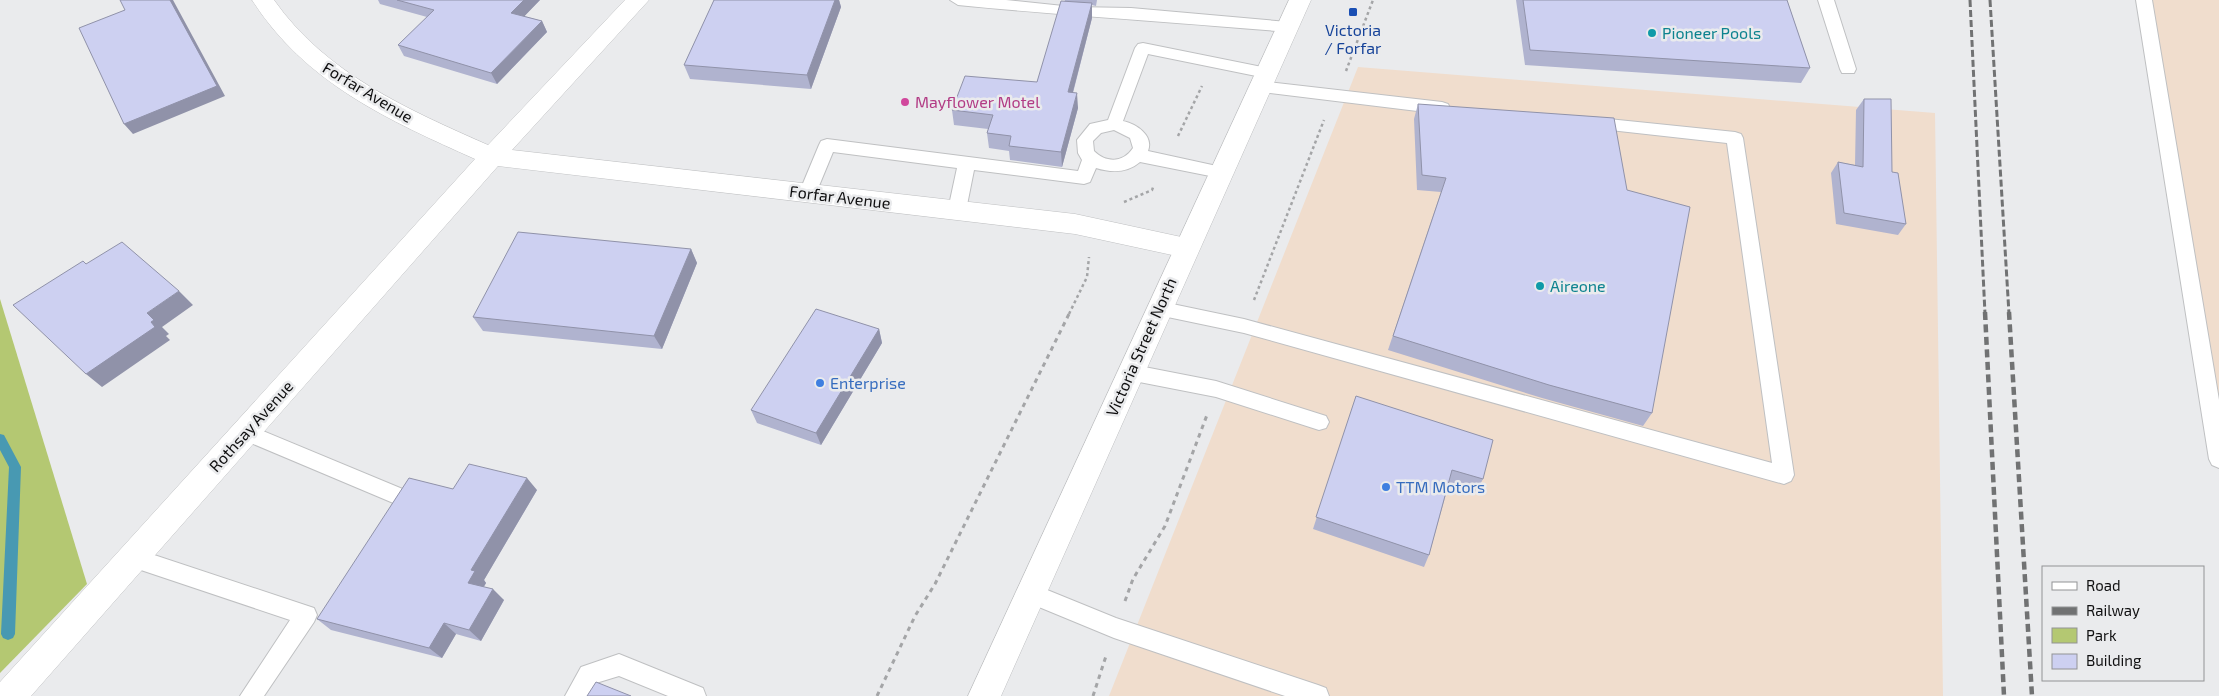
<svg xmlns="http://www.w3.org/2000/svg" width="2219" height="696" font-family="'Exo 2',sans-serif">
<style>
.industrial{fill:#f0ddcd}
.green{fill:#b4c872}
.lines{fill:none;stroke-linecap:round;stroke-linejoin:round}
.stream{fill:#4899b2;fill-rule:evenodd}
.lane-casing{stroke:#bfc0c2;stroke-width:2}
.street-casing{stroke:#bfc0c2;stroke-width:1}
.primary-casing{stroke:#bfc0c2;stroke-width:1}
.path-far1{stroke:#a4a5a7;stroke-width:2.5;stroke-dasharray:3 3;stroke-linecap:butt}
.path{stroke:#a4a5a7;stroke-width:3;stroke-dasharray:4.5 4.5;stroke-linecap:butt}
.lane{fill:#fff;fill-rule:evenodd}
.street{fill:#fff;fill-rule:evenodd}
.primary{fill:#fff;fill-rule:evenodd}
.rail-far1{stroke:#717273;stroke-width:3;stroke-dasharray:7 3;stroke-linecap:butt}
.rail{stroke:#717273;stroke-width:4.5;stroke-dasharray:8 4.5;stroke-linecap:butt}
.wall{fill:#b0b3cf}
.shaded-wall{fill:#9092a9}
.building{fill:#cdd0f1;stroke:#9092a9}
.transit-dot{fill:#1a4fb4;stroke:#eaebed;stroke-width:2}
.culture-dot{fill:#0f9aa8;stroke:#eaebed;stroke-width:2}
.hotel-dot{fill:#d1479c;stroke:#eaebed;stroke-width:2}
.shop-dot{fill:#3f7fe0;stroke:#eaebed;stroke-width:2}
.labels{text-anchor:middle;stroke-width:5;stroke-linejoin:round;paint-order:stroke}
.transit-label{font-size:16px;fill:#164399;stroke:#eaebed}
.culture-label{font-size:16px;fill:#0d838f;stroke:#eaebed;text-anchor:start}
.street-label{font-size:16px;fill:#0f0f10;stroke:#eaebed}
.hotel-label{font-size:16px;fill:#b23c85;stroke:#eaebed;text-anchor:start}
.shop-label{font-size:16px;fill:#366cbe;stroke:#eaebed;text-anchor:start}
</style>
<rect width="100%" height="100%" fill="#eaebed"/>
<path class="industrial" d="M2149 0H2219V417Z
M1358 67 1935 113 1943 696H1109Z"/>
<path class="green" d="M0 299 87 584 0 673Z"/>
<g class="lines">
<path class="stream" d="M0 434 4 435 21 467 15 634 13 638 8 640 3 638 1 634 9 467 0 450Z"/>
<defs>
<path id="lane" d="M950 0H1006L1073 7 1131 8 1288 22 1293 23 1296 27 1293 31 1288 32C1178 22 1068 16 958 5Z
M1818 0H1834L1856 69 1854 73H1842L1840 69Z
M2136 0H2152L2219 400V468L2212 465 2209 459Z
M1143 43 1272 69 1274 73 1272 77 1266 78 1148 54 1123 121C1136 124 1154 135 1148 151L1226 168 1228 172 1226 176 1220 178 1140 162C1127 173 1112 173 1096 168L1090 182 1084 184 974 170 966 210 963 215 957 217 951 215 948 210 957 168 833 152 814 198 808 199 802 198 799 193 819 145 821 141 827 139 1078 171 1082 160 1078 153 1077 140 1090 124 1108 120 1135 48 1138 44ZM1114 130 1130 138 1133 148C1123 163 1106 163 1094 151L1093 141 1101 133Z
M1260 81 1442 102 1448 104 1450 108 1448 112 1442 114 1254 91 1252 87 1254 83Z
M1589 117 1735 132 1741 134 1743 138 1794 475 1791 481 1784 484 1244 333 1158 315 1152 313 1149 308 1152 303 1158 301 1244 319 1772 463 1727 143 1583 127 1581 123 1583 119Z
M1129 364 1216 381 1326 416 1329 422 1326 428 1319 430 1216 397 1129 380 1122 378 1119 372 1122 366Z
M246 424 405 490 408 496 405 502 398 505 391 502 239 438 236 432 239 426Z
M133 548 314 608 317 615 314 622 264 696H240L290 620 126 565 122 558 126 551Z
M1030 583 1116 618 1318 685 1326 688 1329 696H1285L1114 638 1022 600 1019 593 1022 586Z
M619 654 703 688 706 696H668L619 676 596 683 589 696H565L581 667Z"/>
<path id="street" d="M252 0H274C326 74 409 110 488 145L625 0H649L512 150 1075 214 1186 238 1195 241 1199 248 1195 255 1186 258 1075 234 498 166 31 696H0V682L475 159C388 120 305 83 252 0Z"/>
<path id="primary" d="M1289 0H1311L1001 696H968Z"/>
</defs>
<use href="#lane" class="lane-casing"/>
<use href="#street" class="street-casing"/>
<use href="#primary" class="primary-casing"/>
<path class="path-far1" d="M1346 71 1373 0
M1178 136 1202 86
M1124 202 1152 190 1154 185
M1254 300 1324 120
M1069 314 1087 277 1089 257"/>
<path class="path" d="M1125 601 1133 579 1165 526 1207 415
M877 696 915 616 935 584 1070 312
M1093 696 1106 656"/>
<use href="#lane" class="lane"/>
<use href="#street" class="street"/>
<use href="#primary" class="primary"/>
<path class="rail-far1" d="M1970 0 1985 314
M1990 0 2009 314"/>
<path class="rail" d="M1985 312 2004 696
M2009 312 2032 696"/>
</g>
<path class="wall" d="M378 0H540L524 16 542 21 547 32 497 84 404 56 398 45 427 17 380 4Z
M714 0H839L841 7 811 89 690 79 684 65Z
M1065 0H1097L1096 6 1092 5V18L1073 93 1078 108 1062 167 1010 160 1009 151 989 148 987 133 988 129 954 125 952 110 1037 82Z
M1516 0H1787L1810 68 1801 83 1525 65Z
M1864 99 1892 172 1906 224 1898 235 1836 224 1831 173 1838 162 1855 165 1856 110Z
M1418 104 1652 413 1643 426 1542 398 1388 350 1441 192 1417 190 1414 119Z
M691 249 697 263 662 349 483 331 473 317Z
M879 329 882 343 821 445 757 423 751 410Z
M1356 396 1483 479 1476 492 1449 483 1429 555 1424 567 1313 529Z
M453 489 537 490 484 580 486 583 484 587 504 600 481 641 456 634 442 658 331 630 317 619Z"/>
<path class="shaded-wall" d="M170 0H173L225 96 133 134 124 124Z
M524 0H540L517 24 511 13Z
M835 0H839L841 7 811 89 807 75Z
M1092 3V18L1069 107 1068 92Z
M542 21 547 32 497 84 491 73Z
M1077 93 1078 108 1062 167 1061 152Z
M691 249 697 263 662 349 654 336Z
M179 291 193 305 162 327 169 334 166 336 170 340 102 387 86 374 151 322 147 313Z
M879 329 882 343 821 445 816 433Z
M527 478 537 490 484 580 486 583 479 594 468 583 471 570Z
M493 589 504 600 481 641 469 630Z
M444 623 456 634 442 658 429 648Z"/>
<path class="building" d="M120 0H170L217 86 124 124 79 28 125 10Z
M397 0H524L511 13 542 21 491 73 398 45 434 10Z
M714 0H835L807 75 684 65Z
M1523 0H1787L1810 68 1530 50Z
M1061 1 1092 3 1068 92 1077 93 1061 152 1009 146 1011 136 987 133 993 115 952 110 965 76 1037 82Z
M1864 99H1891L1892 172 1898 173 1906 224 1844 213 1838 162 1863 167Z
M1418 104 1614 118 1627 190 1690 207 1652 413 1549 385 1393 336 1446 178 1422 175Z
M518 232 691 249 654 336 473 317Z
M122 242 179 291 147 313 154 320 151 322 155 327 86 374 13 305 83 261 86 264Z
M816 309 879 329 816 433 751 410Z
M1356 396 1493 440 1483 479 1452 470 1429 555 1316 517Z
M469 464 527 478 471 570 475 571 468 583 493 589 469 630 444 623 429 648 317 619 409 478 453 489Z
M596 682 631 696H587Z"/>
<rect class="transit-dot" x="1348" y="7" width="10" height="10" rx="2.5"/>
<g class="culture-dot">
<circle cx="1652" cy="33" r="5"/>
<circle cx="1540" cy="286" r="5"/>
</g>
<circle class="hotel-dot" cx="905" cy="102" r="5"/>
<g class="shop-dot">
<circle cx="820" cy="383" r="5"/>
<circle cx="1386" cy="487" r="5"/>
</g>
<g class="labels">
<g class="transit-label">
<text x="1353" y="36">Victoria<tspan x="1353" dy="18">/ Forfar</tspan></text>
</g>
<g class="culture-label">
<text x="1662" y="39">Pioneer Pools</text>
<text x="1550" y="292">Aireone</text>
</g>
<g class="street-label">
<text transform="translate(368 92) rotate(31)" y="6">Forfar Avenue</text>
<text transform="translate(840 197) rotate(7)" y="6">Forfar Avenue</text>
<text transform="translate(1141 347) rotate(-66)" y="6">Victoria Street North</text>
<text transform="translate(251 426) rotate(-48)" y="6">Rothsay Avenue</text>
</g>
<g class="hotel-label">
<text x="915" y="108">Mayflower Motel</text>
</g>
<g class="shop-label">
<text x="830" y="389">Enterprise</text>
<text x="1396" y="493">TTM Motors</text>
</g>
</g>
<rect x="2042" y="566" width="162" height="115" fill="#eaebed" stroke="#929395"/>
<rect x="2052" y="582" width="25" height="8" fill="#ffffff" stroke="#929395"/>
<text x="2086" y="591" font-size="15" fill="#0f0f10">Road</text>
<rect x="2052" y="607" width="25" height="8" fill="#717273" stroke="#929395"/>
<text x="2086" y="616" font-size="15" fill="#0f0f10">Railway</text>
<rect x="2052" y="628" width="25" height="15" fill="#b4c872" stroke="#929395"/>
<text x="2086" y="641" font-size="15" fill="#0f0f10">Park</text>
<rect x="2052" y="654" width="25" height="15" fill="#cdd0f1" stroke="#929395"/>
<text x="2086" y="666" font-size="15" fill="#0f0f10">Building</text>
</svg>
